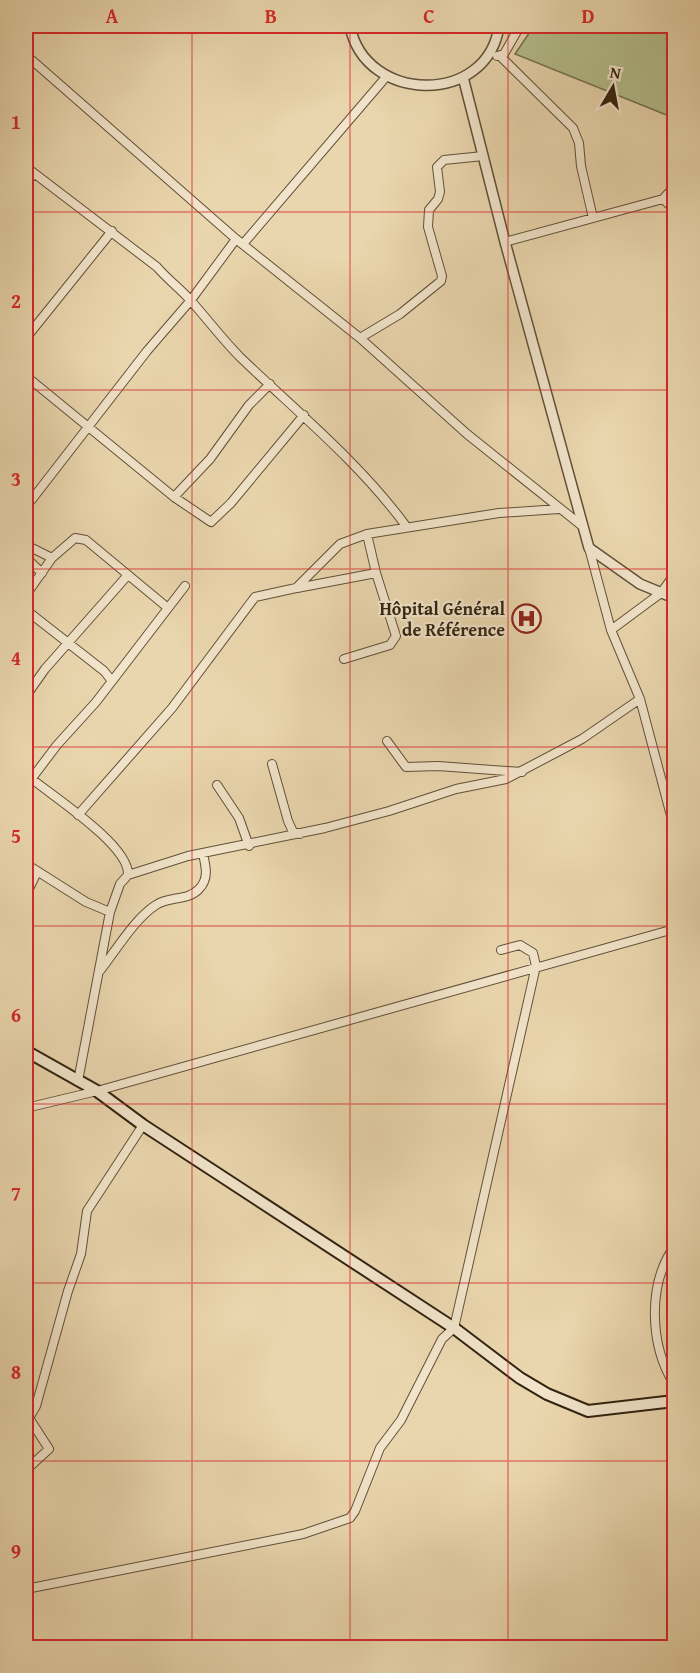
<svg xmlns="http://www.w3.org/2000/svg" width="700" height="1673" font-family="'Gentium Book Plus',serif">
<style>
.green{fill:#b4be8c;stroke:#73704e;stroke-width:1.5}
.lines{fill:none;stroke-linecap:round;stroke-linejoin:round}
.minor-casing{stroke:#605038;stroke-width:10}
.tertiary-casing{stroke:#605038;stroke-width:12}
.secondary-casing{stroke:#322310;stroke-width:14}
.minor{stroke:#f1e4ca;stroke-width:8}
.tertiary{stroke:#f1e4ca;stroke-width:9}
.secondary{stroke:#f1e4ca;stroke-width:10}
.grid{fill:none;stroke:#d62828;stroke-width:1.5;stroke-opacity:0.55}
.labels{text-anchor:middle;stroke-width:4.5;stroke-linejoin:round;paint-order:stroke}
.poi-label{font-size:18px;font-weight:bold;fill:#322310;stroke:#f1e4ca;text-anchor:end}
.neatline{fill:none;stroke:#d62828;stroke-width:2}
.grid-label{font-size:20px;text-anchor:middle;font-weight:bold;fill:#d62828}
</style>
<rect width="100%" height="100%" fill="#ead6ae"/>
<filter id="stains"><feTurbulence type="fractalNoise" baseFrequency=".00333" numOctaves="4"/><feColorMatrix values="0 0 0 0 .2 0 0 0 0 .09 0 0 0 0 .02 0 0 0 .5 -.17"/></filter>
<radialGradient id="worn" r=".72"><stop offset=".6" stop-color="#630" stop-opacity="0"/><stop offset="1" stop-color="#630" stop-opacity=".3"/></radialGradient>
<path class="green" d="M534 26H674V101L669 116 515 54Z"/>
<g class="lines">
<defs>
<path id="minor" d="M26 55 236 239 360 338 467 434 581 525
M497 56 504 54 520 26
M500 56 573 128 579 143 581 166 593 218
M26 167 157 267C168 280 181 289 192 302 208 320 223 340 240 357 297 412 359 462 406 526
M26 183 34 174
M663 199 674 209
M505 242 663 199 674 187
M243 244 386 77
M26 338 112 231
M360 338 400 314 441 281 442 276 428 227 429 210 438 199 440 192 437 167 444 160 483 156
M672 357 674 360
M26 376 174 497 211 522 231 503 304 415
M174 497 210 459 249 405 270 384
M26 507 147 351 191 300 236 239
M26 545 52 558
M589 548 611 630 640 699 674 827
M26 558 42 573
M297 588 376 573 367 534
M26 595 52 558 75 538 86 540 168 608
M26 610 104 671 112 681
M611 630 661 593 674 575
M344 659 390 645 396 636 376 573
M26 696 45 669 127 576
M387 741 406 767 438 766 522 772
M272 764 288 821 293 832 300 834
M32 779C54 797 130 846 128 875
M217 785 239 818 249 846
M26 786 57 745 96 702 185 586
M78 815 172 708 255 597 296 588 340 544 367 534 499 513 559 509
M26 864 86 902 110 912
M26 895 37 872
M99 972C115 952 135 918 156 905 169 896 188 901 199 889 209 879 206 867 203 854
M78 1081 110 912 120 884 128 875 188 856 325 828 389 811 456 789 506 779 582 739 640 699
M26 1108 97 1091 674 929
M674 1247C647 1285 650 1346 674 1384
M26 1470 49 1449 29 1418 36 1406 68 1291 81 1254 87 1211 143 1125
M26 1589 303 1534 350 1518 355 1511 380 1448 401 1420 442 1339 454 1328 536 966 533 953 520 945 501 950"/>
<path id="tertiary" d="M350 26C365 104 488 106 499 26
M463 77 505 242 589 548 640 584 674 598"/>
<path id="secondary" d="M26 1051 97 1091 143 1125 454 1328 520 1378 547 1394 588 1411 674 1401"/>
</defs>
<use href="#minor" class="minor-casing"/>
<use href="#tertiary" class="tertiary-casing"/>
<use href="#secondary" class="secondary-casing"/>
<use href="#minor" class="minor"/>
<use href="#tertiary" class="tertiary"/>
<use href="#secondary" class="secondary"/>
</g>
<path class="grid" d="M192 26V1648M350 26V1648M508 26V1648M26 212H674M26 390H674M26 569H674M26 747H674M26 926H674M26 1104H674M26 1283H674M26 1461H674"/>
<defs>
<symbol id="hospital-ring" viewBox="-11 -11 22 22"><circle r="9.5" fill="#f1e4ca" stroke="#8f2418" stroke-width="1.5"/><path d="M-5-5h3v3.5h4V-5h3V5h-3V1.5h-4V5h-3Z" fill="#8f2418"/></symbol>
</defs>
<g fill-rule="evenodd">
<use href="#hospital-ring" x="510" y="602" width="33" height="33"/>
</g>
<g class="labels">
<g class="poi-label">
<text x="505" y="615">Hôpital Général<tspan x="505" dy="21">de Référence</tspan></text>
</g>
</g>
<rect width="700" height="1673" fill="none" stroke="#ead6ae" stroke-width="66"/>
<g transform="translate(613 87) rotate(10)" stroke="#f1e4ca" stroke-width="4.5" paint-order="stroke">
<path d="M0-4.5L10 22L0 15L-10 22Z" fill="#322310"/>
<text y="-9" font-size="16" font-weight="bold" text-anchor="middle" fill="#322310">N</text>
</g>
<rect x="33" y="33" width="634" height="1607" class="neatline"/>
<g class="grid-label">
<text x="112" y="23">A</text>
<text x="271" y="23">B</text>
<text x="429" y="23">C</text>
<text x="588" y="23">D</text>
<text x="16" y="129">1</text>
<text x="16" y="308">2</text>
<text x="16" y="486">3</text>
<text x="16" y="665">4</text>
<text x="16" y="843">5</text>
<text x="16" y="1022">6</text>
<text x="16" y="1200">7</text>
<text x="16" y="1379">8</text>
<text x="16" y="1558">9</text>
</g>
<rect width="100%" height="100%" filter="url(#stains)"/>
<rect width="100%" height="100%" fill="url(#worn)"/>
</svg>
